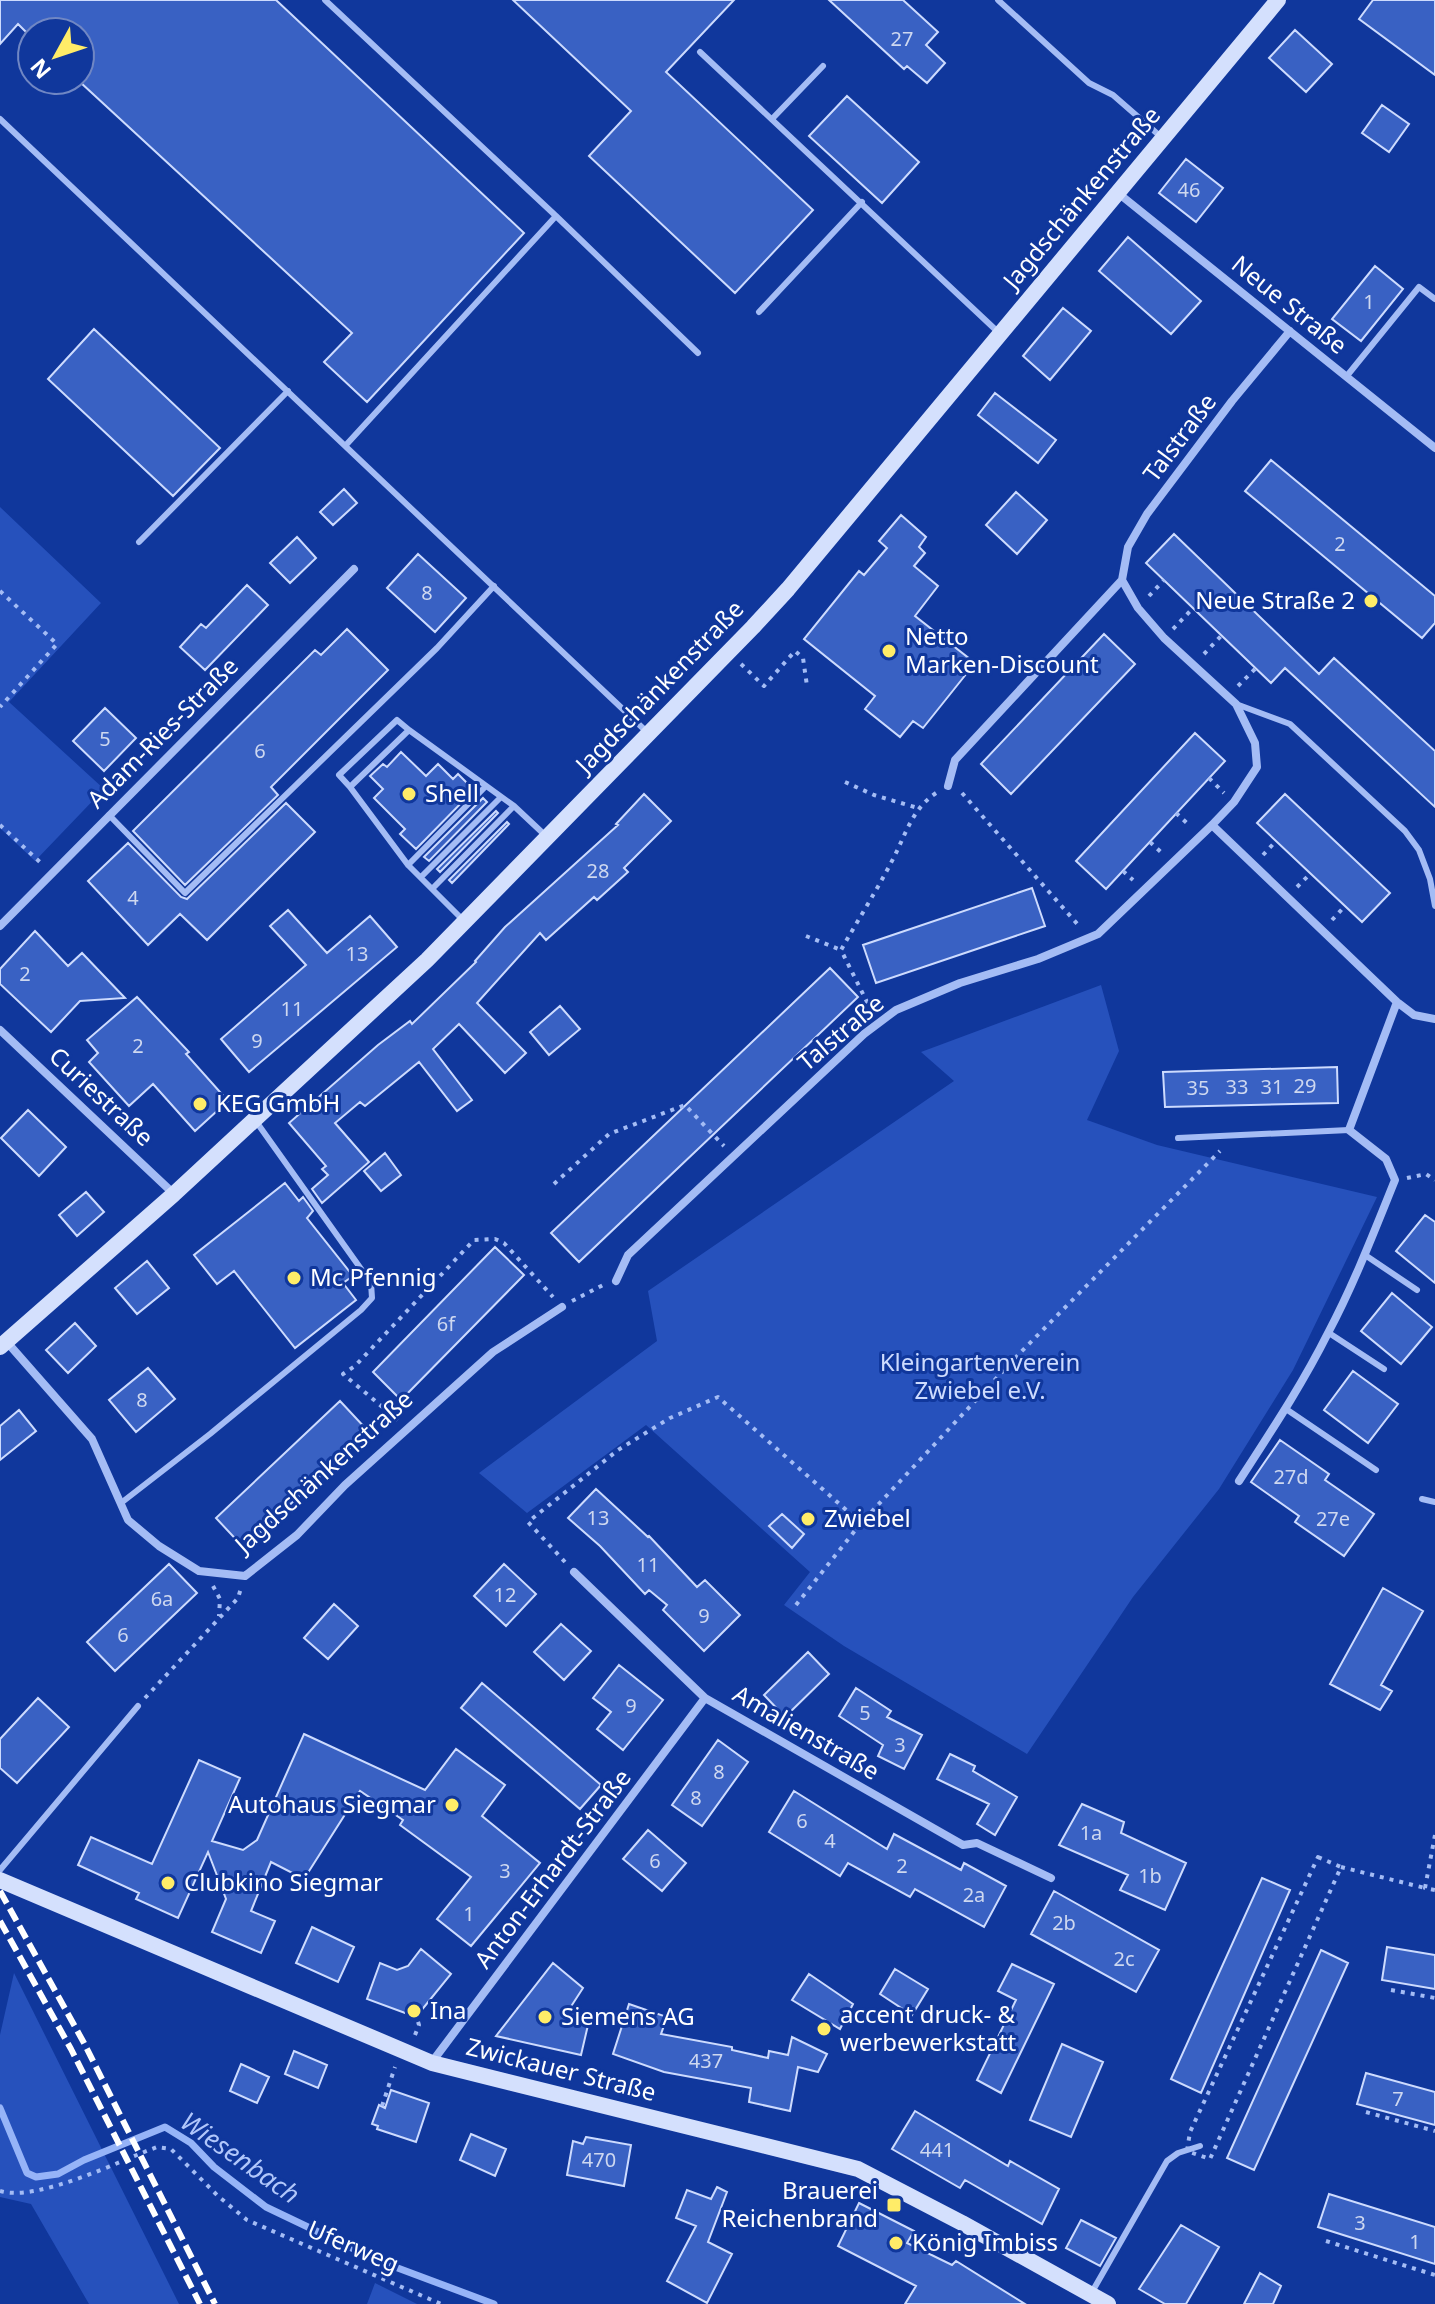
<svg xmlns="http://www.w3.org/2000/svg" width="1435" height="2304" font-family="'Noto Sans',sans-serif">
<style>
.green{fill:#2651bc}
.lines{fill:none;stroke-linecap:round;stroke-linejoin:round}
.stream{stroke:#96b4f8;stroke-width:7}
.building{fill:#3961c3;stroke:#cddbfe;stroke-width:2}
.path{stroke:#a4bcf5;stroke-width:4;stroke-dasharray:4 6;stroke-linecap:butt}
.service{stroke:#a4bcf5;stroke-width:6}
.minor{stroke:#a4bcf5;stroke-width:8}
.secondary{stroke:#d4e0fd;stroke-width:16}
.rail{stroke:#fff;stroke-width:6;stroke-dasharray:14 6;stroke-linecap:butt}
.poi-dot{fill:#ffec68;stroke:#10379c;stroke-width:3}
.labels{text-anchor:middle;stroke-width:6;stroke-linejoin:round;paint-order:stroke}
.number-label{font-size:20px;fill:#ced8f0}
.street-label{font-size:24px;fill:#fff;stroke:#10379c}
.poi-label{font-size:24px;fill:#fff;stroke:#10379c;text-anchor:start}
.park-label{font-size:24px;fill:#cddbfe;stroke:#10379c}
.water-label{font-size:26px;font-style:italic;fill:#b1c7fb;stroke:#10379c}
</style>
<rect width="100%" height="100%" fill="#10379c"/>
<path class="green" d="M0 507 101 603 9 702 104 789 35 861 0 828Z
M1101 985 1119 1051 1087 1120 1157 1145 1377 1197 1293 1370 1219 1489 1133 1597 1027 1754 844 1646 784 1605 810 1572 646 1425 527 1513 479 1473 657 1341 648 1291 954 1081 921 1052Z
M14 1973 179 2304H89L31 2204 0 2197V2035Z
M375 2283 417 2304H367Z"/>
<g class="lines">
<path class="stream" d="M0 2108 27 2173 36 2177 58 2174 84 2160 165 2127 191 2143 214 2167 266 2207 379 2261 494 2304"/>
</g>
<path class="building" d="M0 0H276L524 233 367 402 324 362 352 333 80 82V32H26L18 24 0 44Z
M513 0H734L666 72 813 210 735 293 589 156 631 111Z
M829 0H903L938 32 926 45 945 63 927 83 907 66 904 69Z
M1373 0H1435V75L1359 19Z
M1295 30 1332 64 1306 92 1269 58Z
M847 96 919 162 882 203 809 136Z
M1382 105 1409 124 1389 152 1362 133Z
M1186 159 1223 188 1196 222 1159 193Z
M1128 237 1201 301 1171 334 1099 271Z
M1375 266 1403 289 1361 341 1332 319Z
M1063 308 1091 331 1050 380 1023 356Z
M94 329 220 448 173 496 48 379Z
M995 393 1056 440 1038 463 978 415Z
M1271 460 1435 596V623L1422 638 1245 491Z
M344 489 357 503 333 525 320 512Z
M1016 492 1047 520 1017 554 986 525Z
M901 515 926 537 919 547 925 553 914 566 938 586 915 616 975 663 923 728 913 721 900 737 865 709 875 696 804 639 859 571 864 575 887 548 879 541Z
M1174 534 1319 674 1334 658 1435 751V807L1285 668 1271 683 1146 563Z
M297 537 316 558 290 583 270 563Z
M418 554 466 598 435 632 387 588Z
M247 585 268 605 205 670 180 647 201 624 206 628Z
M347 629 388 670 271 787 278 795 185 885 133 831 315 650 321 655Z
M1104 634 1135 664 1011 794 981 764Z
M105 708 136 738 104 771 73 741Z
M1195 733 1225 761 1106 889 1076 861Z
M401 752 426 776 438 764 453 779 458 774 474 790 416 849 400 834 405 829 374 798 383 789 370 776 383 764 387 767Z
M644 794 671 821 624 868 628 872 597 900 594 897 546 940 540 933 477 1003 526 1053 505 1073 459 1024 433 1049 472 1100 457 1111 419 1062 365 1106 360 1102 335 1123 369 1162 322 1203 312 1189 328 1175 322 1169 326 1166 289 1123 378 1045 410 1021 412 1024 476 962 475 961 505 927 618 825 616 824Z
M1285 794 1390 893 1362 922 1257 823Z
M483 798 487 802 429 861 424 857Z
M286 803 315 832 207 940 180 914 148 945 88 881 128 843 181 897 187 899Z
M496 811 498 813 440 872 437 869Z
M507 822 509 824 452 883 449 880Z
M1032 888 1045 926 876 983 863 945Z
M288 910 327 953 370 916 397 947 249 1072 221 1039 306 965 270 926Z
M35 931 68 966 82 953 125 998 80 1001 51 1032 0 984V969Z
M830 968 858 997 579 1262 551 1233Z
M137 997 189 1052 186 1054 228 1101 195 1131 153 1084 129 1106 89 1062 98 1053 87 1040Z
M560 1006 580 1029 549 1055 530 1032Z
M1337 1067 1338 1103 1165 1107 1163 1072Z
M28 1110 66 1147 39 1176 1 1138Z
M385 1153 401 1175 381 1191 364 1171Z
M285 1183 299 1201 303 1197 313 1211 307 1218 353 1276 343 1283 356 1300 295 1348 234 1271 217 1284 194 1255Z
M86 1192 104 1212 77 1236 59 1215Z
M1425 1215 1435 1222V1283L1396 1251Z
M495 1247 524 1275 401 1400 373 1372Z
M147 1261 169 1288 137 1314 115 1288Z
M1392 1293 1432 1327 1401 1364 1361 1331Z
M75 1323 96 1346 68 1373 46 1350Z
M148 1368 175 1399 136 1432 109 1400Z
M1353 1371 1398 1404 1368 1443 1324 1410Z
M340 1401 368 1431 244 1548 216 1518Z
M19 1410 36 1431 0 1460V1426Z
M1280 1440 1329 1474 1325 1480 1374 1514 1344 1556 1295 1522 1299 1516 1251 1482Z
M596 1489 648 1537 649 1536 697 1587 705 1580 740 1615 704 1651 663 1610 667 1605 649 1590 645 1594 600 1546 568 1518Z
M782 1514 804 1534 792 1548 769 1526Z
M169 1564 197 1593 115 1671 87 1642Z
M504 1564 536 1594 506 1626 474 1596Z
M1383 1588 1423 1611 1381 1685 1392 1691 1380 1710 1330 1684Z
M334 1604 358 1626 328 1659 304 1638Z
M561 1624 591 1651 564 1680 534 1652Z
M808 1652 829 1674 785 1717 764 1695Z
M619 1665 663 1700 623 1750 597 1729 611 1712 593 1698Z
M482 1683 601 1785 580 1809 461 1708Z
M856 1688 891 1711 887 1717 922 1735 904 1769 878 1756 883 1745 839 1716Z
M38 1698 69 1727 17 1783 0 1768V1739Z
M304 1734 425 1790 456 1749 505 1785 482 1816 540 1863 471 1946 437 1919 471 1877 400 1825 403 1820 360 1791 304 1879 271 1862 251 1911 275 1921 261 1953 212 1932 226 1899 208 1852 178 1918 136 1899 139 1893 78 1865 91 1837 152 1864 199 1760 240 1778 212 1841 243 1850 257 1840Z
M718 1740 748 1762 702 1826 672 1805Z
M950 1754 975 1766 973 1771 1017 1797 995 1835 977 1824 989 1804 937 1779Z
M794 1791 887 1849 894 1834 961 1870 964 1863 1006 1886 984 1927 915 1889 910 1897 848 1863 840 1876 769 1832Z
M1082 1804 1124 1822 1121 1833 1186 1863 1165 1910 1120 1890 1128 1875 1059 1845Z
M648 1830 686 1863 662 1891 623 1859Z
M1262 1878 1290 1890 1201 2093 1171 2079Z
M1054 1891 1159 1950 1136 1992 1031 1934Z
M312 1927 354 1947 338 1982 296 1963Z
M1387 1947 1435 1955V1989L1382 1980Z
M421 1949 451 1974 416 2017 367 1999 380 1963 397 1970 408 1966Z
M1321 1950 1348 1963 1254 2170 1227 2158Z
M553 1963 583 1988 570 2008 588 2025 581 2055 496 2036Z
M1012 1964 1054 1984 1001 2093 977 2080 1016 2000 998 1991Z
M895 1969 928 1989 912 2015 880 1994Z
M809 1974 853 2004 840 2029 792 2000Z
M629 2004 667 2017 661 2034 732 2047V2050L768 2058 769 2051 788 2055 792 2037 827 2054 818 2072 798 2067 790 2111 749 2102 751 2088 664 2072 613 2054Z
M1062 2044 1103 2062 1071 2137 1030 2120Z
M294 2051 327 2065 318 2088 285 2074Z
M241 2064 269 2077 257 2103 230 2091Z
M1366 2073 1435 2092V2125L1357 2104Z
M391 2090 429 2103 416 2142 377 2129 378 2126 372 2124 379 2105 385 2108Z
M915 2111 1008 2166 1010 2161 1059 2189 1042 2224 965 2180 960 2188 892 2149Z
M471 2134 506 2149 495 2176 460 2160Z
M586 2137 631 2145 624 2186 567 2175 573 2141 583 2144Z
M717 2187 727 2192 708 2242 732 2254 707 2303 667 2281 696 2226 676 2218 687 2190 711 2199Z
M1329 2194 1435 2227V2264L1318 2227Z
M859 2203 914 2231 907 2243 952 2265 956 2261 1025 2304H905L916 2286 838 2246Z
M1081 2220 1116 2238 1100 2266 1066 2248Z
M1181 2225 1219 2247 1186 2304H1165L1139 2289Z
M1260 2273 1281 2286 1273 2304H1244Z"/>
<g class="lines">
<path class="path" d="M0 591 57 644 0 707
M1149 596 1164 580
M1173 629 1193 608
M1204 654 1222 635
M741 664 764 686 795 651 803 658 807 686
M1238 686 1256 668
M1209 778 1224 793
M845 782 874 795 918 808
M962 793 1080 927
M1176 813 1189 825
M0 825 42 864
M1150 842 1163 854
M1263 855 1276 841
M1123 871 1133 880
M1297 887 1311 873
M1332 920 1345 906
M806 936 841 950
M872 1012 841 950C858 920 877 890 893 859 906 834 912 809 936 793
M1407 1178 1426 1174 1435 1180
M554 1184 609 1134 685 1105 724 1146
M572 1301 603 1285
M398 1420 343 1374 355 1366 474 1240 495 1239 504 1243 553 1297
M565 1562 528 1522 618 1450 670 1418 718 1397 861 1523
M213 1586 220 1599 219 1616
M796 1605 861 1523 1019 1354 1220 1151
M145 1698 238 1598 241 1588
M1435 1835 1425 1888 1435 1890
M1318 1857 1341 1867 1210 2159 1187 2151 1190 2132Z
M1341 1867 1425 1888
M1391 1990 1435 1998
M415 2035 419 2025 416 2015
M382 2106 395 2067
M1366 2112 1435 2131
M0 2191C38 2202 119 2161 157 2147L171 2149 218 2196 247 2220 441 2304
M1326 2241 1435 2275"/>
<path class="service" d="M325 0 556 216 346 445
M998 0 1089 83 1113 95 1160 136
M700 52 998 332
M0 119 648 733
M772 119 823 66
M556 216 698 353
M759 312 862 202
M1346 377 1419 287 1435 299
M139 542 288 391
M1236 704 1290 724 1405 831 1419 850 1430 879 1435 906
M350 787 339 775 397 720 409 730
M109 815 185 893 437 648 494 586
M408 865 486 786
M421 877 501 797
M433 888 514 806
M464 921 408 865 350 787 409 730 514 806 547 837
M1178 1138 1349 1130
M1365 1255 1417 1290
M1329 1333 1384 1369
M1286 1409 1376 1470
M1422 1499 1435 1502
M121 1503 210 1434 361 1310 372 1298 371 1283 255 1120
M0 1870 138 1706
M1092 2292 1167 2161 1178 2153 1200 2146"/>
<path class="minor" d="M1118 193 1435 448
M948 786 955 760 1122 580
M1212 825 1234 802 1257 767 1255 743 1236 704 1164 638 1138 608 1122 580 1128 547 1147 514 1232 401 1290 331
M0 926 354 569
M0 1030 174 1194
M616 1281 628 1255 864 1034 896 1010 960 983 1038 959 1098 934 1212 825 1397 1002 1414 1015 1435 1019
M6 1341 92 1439 128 1520 159 1546 199 1571 245 1576 297 1535 345 1485 493 1352 562 1307
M1239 1481C1270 1433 1302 1385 1328 1333 1354 1284 1374 1232 1395 1180L1386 1159 1349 1130 1397 1002
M574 1572 705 1698 963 1845 977 1843 1051 1878
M432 2062 705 1698"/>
<path class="secondary" d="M0 1347 174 1194 427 960 753 627 788 589 1278 0
M0 1880 432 2063 858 2169 962 2223 1108 2304"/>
<path class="rail" d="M0 1891 84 2043 215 2304
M0 1921 71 2049 200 2304"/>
</g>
<g class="poi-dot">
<circle cx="1371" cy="601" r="8"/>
<circle cx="889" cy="651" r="8"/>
<circle cx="409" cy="794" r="8"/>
<circle cx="200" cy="1104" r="8"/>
<circle cx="294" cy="1278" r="8"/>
<circle cx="808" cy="1519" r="8"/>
<circle cx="452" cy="1805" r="8"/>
<circle cx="168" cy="1883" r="8"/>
<circle cx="414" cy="2011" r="8"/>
<circle cx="545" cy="2017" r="8"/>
<circle cx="824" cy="2029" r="8"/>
<rect x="886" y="2197" width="16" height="16" rx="4"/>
<circle cx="896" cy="2243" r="8"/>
</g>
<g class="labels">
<g class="number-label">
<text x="902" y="46">27</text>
<text x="1189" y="197">46</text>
<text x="1369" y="309">1</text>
<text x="1340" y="551">2</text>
<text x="427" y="600">8</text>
<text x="105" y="746">5</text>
<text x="260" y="758">6</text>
<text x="598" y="878">28</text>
<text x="133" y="905">4</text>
<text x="357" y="961">13</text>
<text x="25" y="981">2</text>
<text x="292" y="1016">11</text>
<text x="257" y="1048">9</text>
<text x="138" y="1053">2</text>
<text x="1305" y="1093">29</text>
<text x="1237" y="1094">33</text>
<text x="1272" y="1094">31</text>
<text x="1198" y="1095">35</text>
<text x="446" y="1331">6f</text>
<text x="142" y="1407">8</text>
<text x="1291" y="1484">27d</text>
<text x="598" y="1525">13</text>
<text x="1333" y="1526">27e</text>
<text x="648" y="1572">11</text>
<text x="505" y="1602">12</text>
<text x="162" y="1606">6a</text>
<text x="704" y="1623">9</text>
<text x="123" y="1642">6</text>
<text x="631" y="1713">9</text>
<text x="865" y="1720">5</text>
<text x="900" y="1752">3</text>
<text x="719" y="1779">8</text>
<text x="696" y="1805">8</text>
<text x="802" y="1828">6</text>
<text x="1091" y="1840">1a</text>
<text x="830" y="1848">4</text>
<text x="655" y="1868">6</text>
<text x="902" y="1873">2</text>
<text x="505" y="1878">3</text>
<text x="1150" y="1883">1b</text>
<text x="974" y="1902">2a</text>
<text x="469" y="1921">1</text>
<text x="1064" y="1930">2b</text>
<text x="1124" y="1966">2c</text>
<text x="706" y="2068">437</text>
<text x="1398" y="2106">7</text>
<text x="937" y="2157">441</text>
<text x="599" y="2167">470</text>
<text x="1360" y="2230">3</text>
<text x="1415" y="2249">1</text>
</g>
<g class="street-label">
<text transform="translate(1082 198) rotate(-50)" y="8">Jagdschänkenstraße</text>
<text transform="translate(1289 305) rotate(39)" y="8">Neue Straße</text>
<text transform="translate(1180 438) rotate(-53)" y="8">Talstraße</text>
<text transform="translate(660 687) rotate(-46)" y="8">Jagdschänkenstraße</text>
<text transform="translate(163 733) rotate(-45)" y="8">Adam-Ries-Straße</text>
<text transform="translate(841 1033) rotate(-40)" y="8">Talstraße</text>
<text transform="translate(101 1097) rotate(43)" y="8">Curiestraße</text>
<text transform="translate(324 1472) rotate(-42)" y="8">Jagdschänkenstraße</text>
<text transform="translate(806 1733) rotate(30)" y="8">Amalienstraße</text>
<text transform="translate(553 1869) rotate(-53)" y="8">Anton-Erhardt-Straße</text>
<text transform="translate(561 2070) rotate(14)" y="8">Zwickauer Straße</text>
<text transform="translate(353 2247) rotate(23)" y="8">Uferweg</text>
</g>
<g class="poi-label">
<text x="1355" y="609" text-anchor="end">Neue Straße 2</text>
<text x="905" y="645">Netto<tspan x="905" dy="28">Marken-Discount</tspan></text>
<text x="425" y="802">Shell</text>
<text x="216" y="1112">KEG GmbH</text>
<text x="310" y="1286">Mc Pfennig</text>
<text x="824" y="1527">Zwiebel</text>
<text x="436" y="1813" text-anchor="end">Autohaus Siegmar</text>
<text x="184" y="1891">Clubkino Siegmar</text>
<text x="430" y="2019">Ina</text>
<text x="840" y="2023">accent druck- &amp;<tspan x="840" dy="28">werbewerkstatt</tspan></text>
<text x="561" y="2025">Siemens AG</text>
<text x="878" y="2199" text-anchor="end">Brauerei<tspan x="878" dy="28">Reichenbrand</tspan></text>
<text x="912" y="2251">König Imbiss</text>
</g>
<g class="park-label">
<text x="980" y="1371">Kleingartenverein<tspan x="980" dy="28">Zwiebel e.V.</tspan></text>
</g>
<g class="water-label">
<text transform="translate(240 2158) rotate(35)" y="9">Wiesenbach</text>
</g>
</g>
<g transform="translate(56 56) rotate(230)"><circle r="38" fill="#10379c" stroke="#7087c4" stroke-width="2"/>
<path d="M0-6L14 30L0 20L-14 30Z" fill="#ffec68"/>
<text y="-12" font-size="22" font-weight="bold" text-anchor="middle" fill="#ffffff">N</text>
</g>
</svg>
